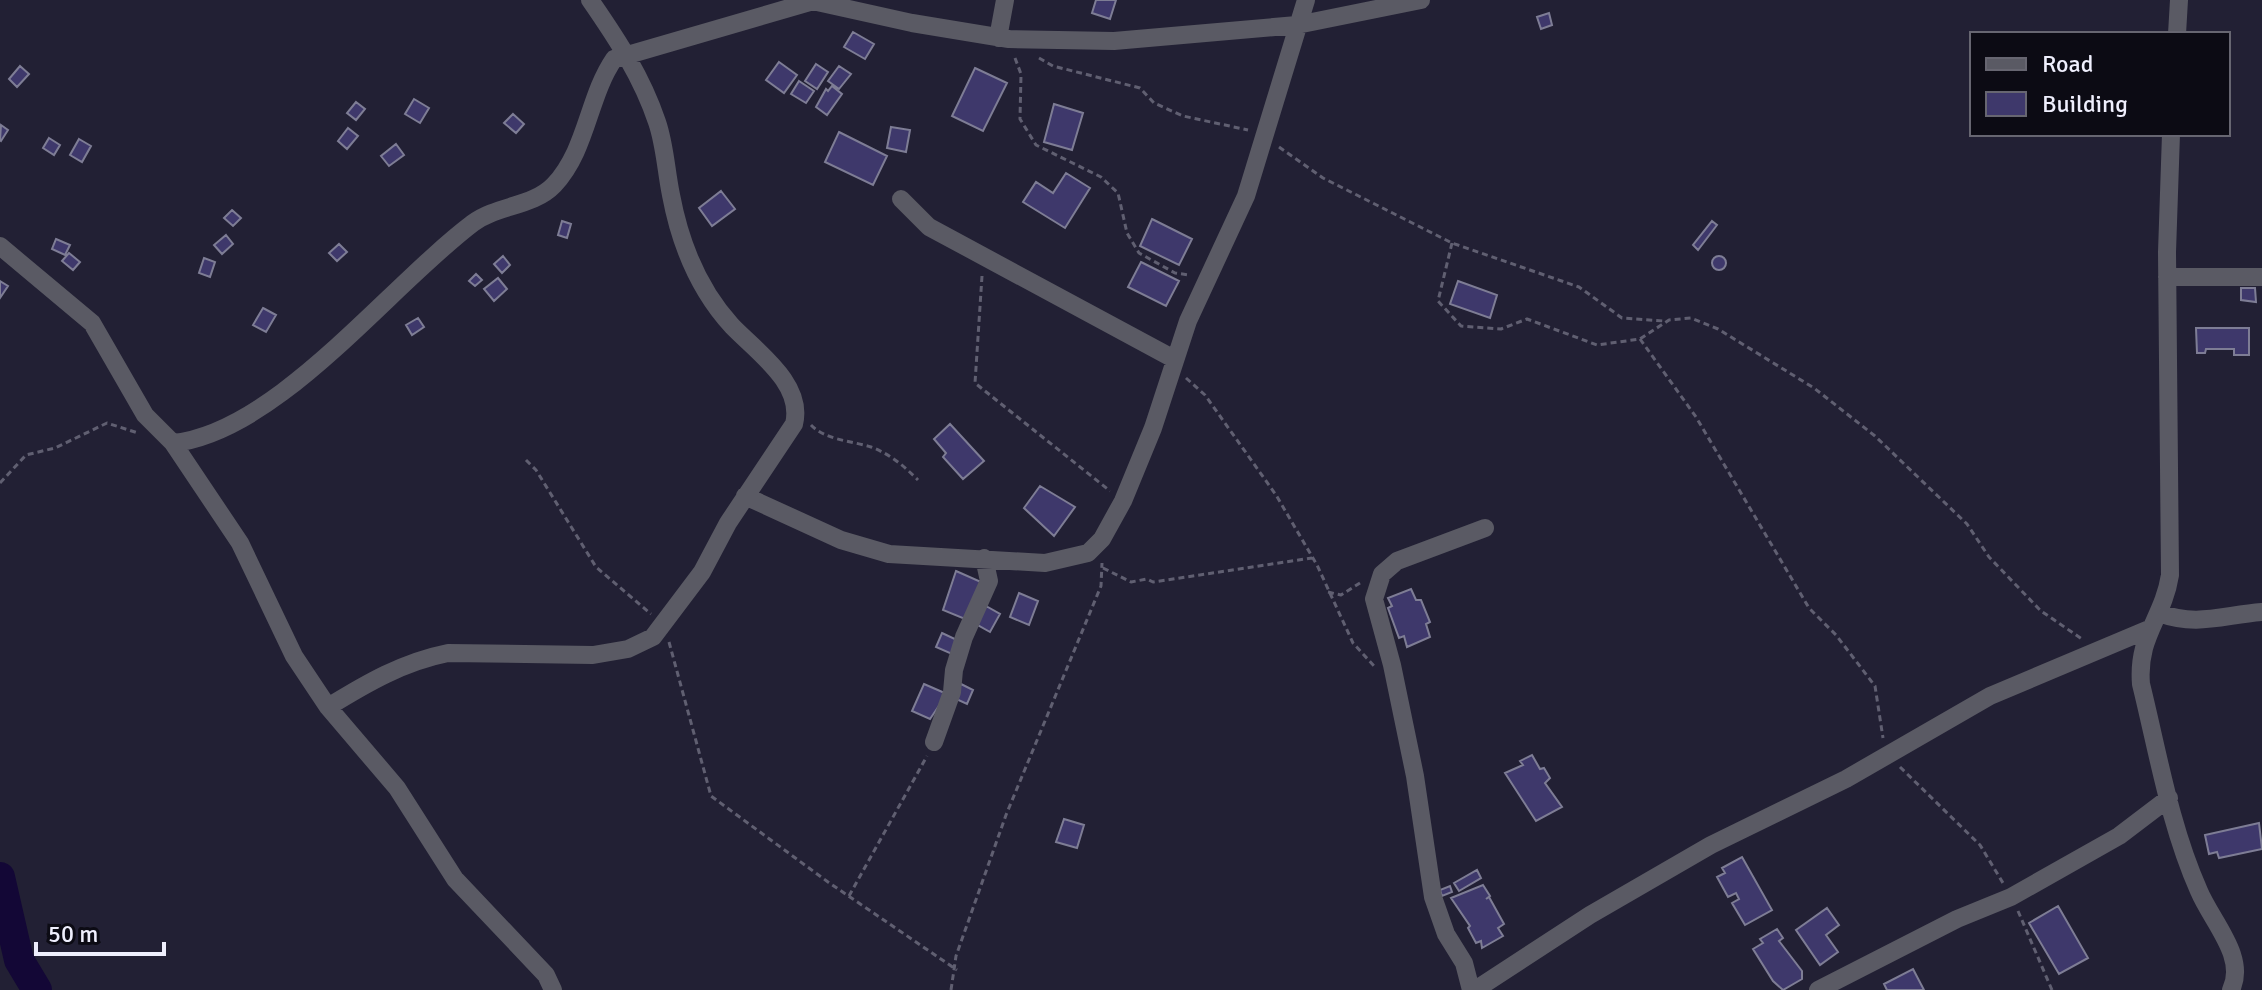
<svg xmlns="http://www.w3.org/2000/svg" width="2262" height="990" font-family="Signika,sans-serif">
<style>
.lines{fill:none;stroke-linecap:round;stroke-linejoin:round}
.river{stroke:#130736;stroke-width:30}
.building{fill:#3e386b;stroke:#7e7d95;stroke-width:2}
.path{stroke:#605f71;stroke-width:3;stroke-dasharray:6 4;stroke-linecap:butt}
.minor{stroke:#5a5a64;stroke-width:18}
</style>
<rect width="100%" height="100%" fill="#222034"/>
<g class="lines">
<path class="river" d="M0 877 19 960 37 990"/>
</g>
<path class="building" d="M1096 0H1116L1110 19 1092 13Z
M1549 13 1552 25 1541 29 1537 17Z
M853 32 874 44 865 59 844 47Z
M779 62 797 75 784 93 766 80Z
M816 64 828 72 817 89 805 81Z
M20 66 29 74 17 87 9 79Z
M839 66 851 74 839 89 828 81Z
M975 68 1007 83 983 131 952 116Z
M799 81 814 91 806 103 791 94Z
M832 86 842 94 827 115 816 107 826 89 828 91Z
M414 99 429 108 420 123 405 114Z
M356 102 365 109 356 120 347 113Z
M1054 104 1083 113 1072 150 1044 142Z
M513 114 524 124 516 133 504 123Z
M1 125 8 130 1 141 0 140Z
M891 127 910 130 906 152 887 148Z
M348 128 358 136 347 149 338 141Z
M839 132 887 156 873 185 825 162Z
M49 138 60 145 54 155 43 148Z
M79 139 91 146 82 162 70 155Z
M396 144 404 155 389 166 381 156Z
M1066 173 1090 188 1065 228 1023 202 1036 182 1053 193Z
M721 191 735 209 712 226 699 208Z
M232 210 241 218 233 226 224 218Z
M1152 219 1192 239 1179 265 1140 246Z
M562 221 571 224 567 238 558 235Z
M1712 221 1717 225 1698 250 1693 245Z
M226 235 233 244 222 254 214 245Z
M56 239 70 245 65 255 52 249Z
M339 244 347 252 337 261 329 253Z
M69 253 80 262 73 270 62 261Z
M503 256 510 265 502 273 494 264Z
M1712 263a7 7 0 1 1 14 0a7 7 0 1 1-14 0Z
M204 258 215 262 210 277 199 273Z
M1141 262 1179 281 1166 306 1128 287Z
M476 274 482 280 475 286 469 281Z
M498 278 507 289 494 301 484 289Z
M0 281 8 286 0 298Z
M1458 281 1497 295 1490 318 1450 304Z
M2241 288H2255L2256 302 2241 300Z
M263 308 276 315 266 332 253 325Z
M418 318 424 327 412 335 406 325Z
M2196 328H2249V355H2234V349H2206L2205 353H2197Z
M950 424 984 461 963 479 943 457 946 453 934 439Z
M1040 486 1075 507 1054 536 1024 508Z
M956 571 981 582 965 619 943 610Z
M1411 589 1416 600H1421L1430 622 1426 624 1430 637 1407 647 1404 636 1399 638 1388 608 1392 606 1388 598Z
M1019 593 1038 601 1029 625 1010 617Z
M986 606 1000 614 990 632 976 624Z
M942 633 957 640 952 654 936 647Z
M924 684 947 694 930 719 912 711Z
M961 684 973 690 967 704 954 698Z
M1532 755 1540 769 1544 768 1550 778 1545 783 1562 807 1536 821 1505 773 1523 765 1520 761Z
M1064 819 1084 825 1077 848 1056 842Z
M2259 823 2262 849 2219 858 2217 852 2209 854 2205 835Z
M1742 857 1772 910 1745 925 1732 903 1739 899 1736 893 1728 897 1717 877 1725 873 1722 868Z
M1477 870 1481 878 1459 891 1454 883Z
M1483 885 1490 896 1486 899 1489 897 1504 924 1498 928 1503 936 1482 948 1481 941 1476 943 1468 928 1470 926 1451 898Z
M1450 886 1452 892 1442 896 1440 890Z
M2058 906 2088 958 2059 974 2029 923Z
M1827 908 1839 925 1826 935 1838 952 1820 965 1796 930Z
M1777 929 1783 938 1779 941 1802 971V979L1783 990 1773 981 1753 949 1763 943 1760 939Z
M1913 969 1924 990H1887L1884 984Z"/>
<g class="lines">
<path class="path" d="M1015 58 1021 74 1020 119 1036 145 1101 177 1118 193 1127 233 1139 253 1175 273 1189 275
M1039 58 1053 66 1140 88 1154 103 1183 116 1248 130
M1279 147 1323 178 1452 243 1579 287 1622 318 1664 321
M1452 243 1438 301 1461 326 1501 329 1527 319 1597 345 1640 339 1669 320 1691 318 1718 329 1814 388 1875 436 1967 524 1989 557 2041 611 2082 639
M982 276 975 383 1110 491
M1640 339 1696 417 1809 608 1836 635 1875 686 1883 738
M1186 378 1205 395 1276 495 1317 565 1353 643 1374 666
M811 425C825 440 852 441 871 447 890 454 904 466 918 480
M526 460 536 470 596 567 651 614
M0 483 26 455 55 448 107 423 138 433
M1103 568 1131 582 1147 579 1153 582 1312 558
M1328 592 1341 595 1360 583
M669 642 711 796 828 882 957 970
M1900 767 1980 845 2003 883
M849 896 927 756
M2018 911 2052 990
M951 990 956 956 1006 815 1101 586 1102 563"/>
<path class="minor" d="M808 0 912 23 1009 39 1114 41 1297 25 1421 0
M2177 34 2179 0
M998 38 1005 0
M2171 134 2167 252 2170 575C2163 619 2137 636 2141 684 2158 753 2170 826 2199 891 2212 922 2247 957 2231 990
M901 199 929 227 1174 359
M0 246 92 323 145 415 173 443 240 543 294 656 328 707 397 788 455 879 546 975 553 990
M2167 277H2262
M173 443C277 432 388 287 473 223 497 205 533 207 554 185 587 150 588 97 614 59L813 1
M745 496 841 540 889 554 1045 563 1088 553 1102 539 1123 501 1153 428 1188 321 1246 196 1306 0
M2159 613C2197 627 2223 615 2262 612
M328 707C367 683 403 662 448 653L593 655 628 649 653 637 702 572 728 523 794 424C804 384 757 352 732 326 699 290 680 243 671 195 666 171 665 145 657 122 642 77 617 39 590 0
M934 742 952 692 954 670 964 637 989 581 984 558
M1471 990 1464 963 1446 934 1433 897 1415 776 1392 665 1374 599 1382 574 1397 561 1485 528
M1475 990 1590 915 1711 845 1846 779 1990 696 2149 629
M1818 990 1957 919 2011 897 2119 836 2169 798"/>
</g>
<rect x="1970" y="32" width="260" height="104" fill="#0c0b14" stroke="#676671" stroke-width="2"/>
<rect x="1986" y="58" width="40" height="12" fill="#5a5a64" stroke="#676671" stroke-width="2"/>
<text x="2042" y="72" font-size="24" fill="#efeffd">Road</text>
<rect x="1986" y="92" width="40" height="24" fill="#3e386b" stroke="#676671" stroke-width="2"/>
<text x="2042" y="112" font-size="24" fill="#efeffd">Building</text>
<path d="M36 942v12h128v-12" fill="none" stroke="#efeffd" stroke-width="4"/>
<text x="48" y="942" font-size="24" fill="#efeffd" stroke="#0c0b14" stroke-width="6" paint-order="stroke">50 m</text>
</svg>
